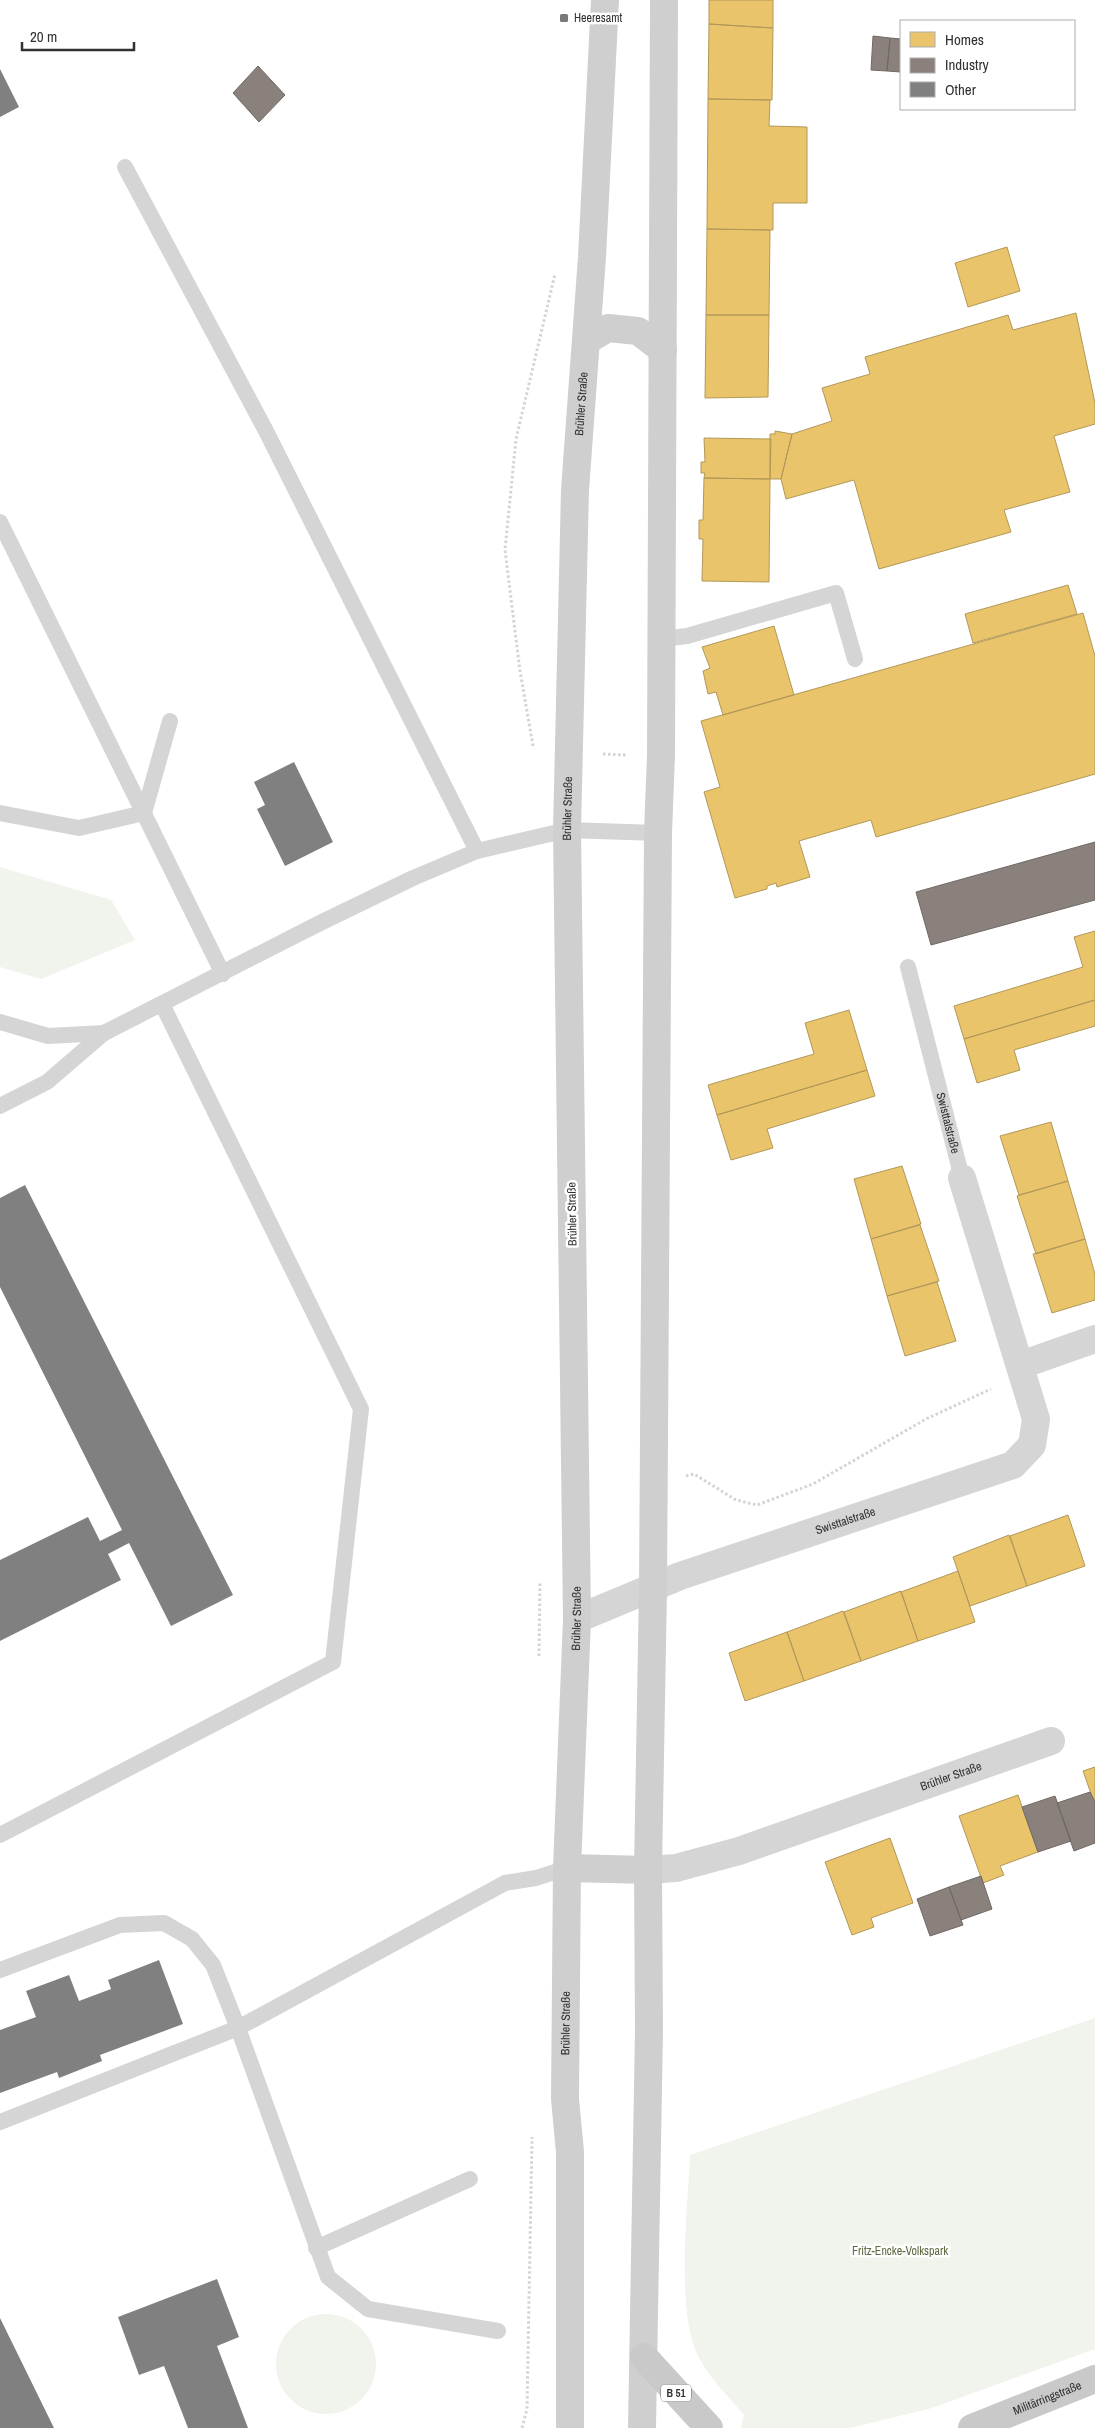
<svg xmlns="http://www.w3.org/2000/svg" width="1095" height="2428" font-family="'Archivo Narrow',sans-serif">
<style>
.green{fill:#f1f3ed}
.homes{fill:#e9c46a;stroke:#b29859}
.industry{fill:#8a817c;stroke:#6f6966}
.building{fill:#808080}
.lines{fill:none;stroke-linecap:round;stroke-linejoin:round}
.path{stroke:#d4d4d4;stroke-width:3;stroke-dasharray:2.5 2.5;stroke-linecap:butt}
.lane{stroke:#d5d5d5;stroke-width:16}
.street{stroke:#d5d5d5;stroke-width:28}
.secondary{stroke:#cfcfcf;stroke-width:28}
.primary{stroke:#c9c9c9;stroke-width:28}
.poi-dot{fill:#797979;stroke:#fff;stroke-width:2}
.labels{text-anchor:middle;stroke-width:5;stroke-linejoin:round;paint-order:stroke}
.shield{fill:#fff;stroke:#6f6f6f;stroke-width:1}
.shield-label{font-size:11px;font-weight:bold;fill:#313131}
.poi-label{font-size:12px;fill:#313131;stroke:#fff;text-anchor:start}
.street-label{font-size:12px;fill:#313131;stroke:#fff}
.park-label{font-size:12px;fill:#5c6a42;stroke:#fff}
</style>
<rect width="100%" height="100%" fill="#fff"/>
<path class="green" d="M0 867 111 900 135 940 41 979 0 967Z
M1095 2018V2349L932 2408 850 2428H741L744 2415C729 2397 710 2379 699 2358 675 2312 688 2208 690 2155Z
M276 2364a50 50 0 1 1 100 0a50 50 0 1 1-100 0Z"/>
<path class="homes" d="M709 0H773V28L709 24Z
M709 24 773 28 772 100 708 99Z
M708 99 770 100 769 126 807 127V203H773V230L707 229Z
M707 229 770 230 769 315H706Z
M1007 247 1020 291 968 307 955 263Z
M1076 313 1095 403V424L1054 436 1070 492 1004 510 1011 532 879 569 854 480 786 499 781 479 792 434 832 421 822 388 870 374 865 357 1008 315 1013 330Z
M706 315H769L768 397 705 398Z
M775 431 792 434 781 479H770V434H775Z
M704 438 771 439 770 479 704 478 705 473H701V462H705Z
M704 478 770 479 769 582 702 581 703 539H699V520H703Z
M1068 585 1077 614 973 643 965 614Z
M1083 613 1095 656V774L876 837 871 820 799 841 810 877 777 887 776 883 767 886V889L735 898 704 792 720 787 701 721Z
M774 626 794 695 723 715 716 692 708 694 703 671 710 668 702 647Z
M1095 931V1000L964 1039 954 1006 1083 967 1074 937Z
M1095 1000V1026L1014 1050 1020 1070 977 1083 964 1039Z
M849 1010 867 1070 717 1115 708 1085 814 1054 805 1023Z
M867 1070 875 1096 767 1129 773 1148 731 1160 717 1115Z
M1051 1122 1068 1181 1019 1195 1000 1136Z
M902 1166 921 1224 871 1239 854 1179Z
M1068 1181 1085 1239 1036 1254 1017 1196Z
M920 1225 939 1281 887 1296 871 1239Z
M1085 1239 1095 1274V1300L1052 1313 1033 1254Z
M937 1282 956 1341 905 1356 887 1296Z
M1068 1515 1085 1566 1027 1586 1010 1536Z
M1009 1535 1027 1586 970 1606 953 1557Z
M958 1571 975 1622 918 1641 901 1592Z
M901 1591 918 1641 861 1661 844 1612Z
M843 1611 861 1661 804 1681 787 1632Z
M787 1632 804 1681 745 1701 729 1653Z
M1095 1767V1802H1094L1083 1771Z
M1018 1795 1038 1852 1000 1866 1004 1875 983 1883 959 1816Z
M890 1838 913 1903 871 1918 874 1927 852 1935 825 1862Z"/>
<path class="industry" d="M873 36 890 38 887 71 871 70Z
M890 38 901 39V72L887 71Z
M258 66 285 95 259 122 233 93Z
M1095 842V900L931 945 916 892Z
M1090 1792 1095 1802V1843L1074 1851 1057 1803Z
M1055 1796 1071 1841 1038 1852 1022 1807Z
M981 1876 992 1909 961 1920 949 1887Z
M949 1887 963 1925 930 1936 917 1899Z"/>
<path class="building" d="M0 69 19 107 0 117Z
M294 762 333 842 285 866 257 809 265 805 254 782Z
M25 1185 233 1595 171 1626 129 1543 108 1554 121 1580 0 1641V1560L88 1517 100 1541 122 1530 0 1287V1198Z
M159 1960 183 2024 100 2055 102 2061 59 2078 57 2072 0 2093V2030L36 2017 26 1991 69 1975 79 2001 111 1989 108 1980Z
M217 2279 239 2337 217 2346 248 2428H188L164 2366 139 2375 118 2317Z
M0 2318 54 2428H0Z"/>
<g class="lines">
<path class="path" d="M533 746 520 671 505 550 516 439 555 274
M603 754 627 755
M686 1476 694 1474 736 1500 757 1505 813 1484 926 1419 991 1389
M539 1656 540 1582
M522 2428 527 2409 532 2137"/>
<g class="lane">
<path d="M125 167 266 431 477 851"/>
<path d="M0 522 223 974"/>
<path d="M662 639 687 636 836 593 855 659"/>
<path d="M0 813 79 828 144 813 170 721"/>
<path id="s1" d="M908 967 962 1178"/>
<path d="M0 1022 48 1036 104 1033 320 923 413 878 477 851 567 830 658 833"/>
<path d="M0 1106 47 1082 104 1033"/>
<path d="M0 1835 333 1662 361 1409 162 1004"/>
<path d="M0 1970 120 1925 164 1923 192 1939 213 1965 238 2028 328 2277 368 2309 498 2331"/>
<path d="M0 2122 238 2028 505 1883 536 1878 567 1868"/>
<path d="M316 2248 470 2179"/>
</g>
<g class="street">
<path d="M1021 1365 1095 1339"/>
<path id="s2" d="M577 1619 680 1576 1013 1465 1032 1445 1036 1419 962 1178"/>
<path id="s3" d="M648 1870 676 1868 739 1851 1051 1741"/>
</g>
<g class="secondary">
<path d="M586 341 608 328 638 331 663 350"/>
<path d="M567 1868 648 1870"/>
<path id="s4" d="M570 2428V2152L565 2099 567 1868 577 1619 567 830 575 490 592 257 605 0"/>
<path d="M642 2428 649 2030 648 1870 653 1588 658 833 661 755 664 0"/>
</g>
<g class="primary">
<path d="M644 2357 709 2428"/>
<path id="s5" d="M972 2428 1095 2379"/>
</g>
</g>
<rect class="poi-dot" x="559" y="13" width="10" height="10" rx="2.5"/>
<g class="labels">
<rect class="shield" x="661" y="2384.5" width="30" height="17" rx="4"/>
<g class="shield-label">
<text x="676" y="2397">B 51</text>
</g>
<g class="poi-label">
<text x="574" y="22">Heeresamt</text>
</g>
<g class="street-label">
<text dy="4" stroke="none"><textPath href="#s4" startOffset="2025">Brühler Straße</textPath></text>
<text dy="4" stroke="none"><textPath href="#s4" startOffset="1620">Brühler Straße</textPath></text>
<text dy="4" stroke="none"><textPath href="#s1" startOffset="161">Swisttalstraße</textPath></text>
<text transform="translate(572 1214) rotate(-91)" y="4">Brühler Straße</text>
<text dy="4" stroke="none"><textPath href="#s2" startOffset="286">Swisttalstraße</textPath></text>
<text dy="4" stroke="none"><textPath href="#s4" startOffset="810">Brühler Straße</textPath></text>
<text dy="4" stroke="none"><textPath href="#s3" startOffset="318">Brühler Straße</textPath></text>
<text dy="4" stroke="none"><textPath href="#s4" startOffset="405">Brühler Straße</textPath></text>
<text dy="4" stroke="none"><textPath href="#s5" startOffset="81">Militärringstraße</textPath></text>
</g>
<g class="park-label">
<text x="900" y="2255">Fritz-Encke-Volkspark</text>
</g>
</g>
<rect x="900" y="20" width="175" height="90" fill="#ffffff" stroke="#adadad"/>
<rect x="910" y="32" width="25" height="15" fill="#e9c46a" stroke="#adadad"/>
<text x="945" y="45" font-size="15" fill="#313131">Homes</text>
<rect x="910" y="58" width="25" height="15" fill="#8a817c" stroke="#adadad"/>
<text x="945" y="70" font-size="15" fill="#313131">Industry</text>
<rect x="910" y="82" width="25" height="15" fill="#808080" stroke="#adadad"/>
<text x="945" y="95" font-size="15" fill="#313131">Other</text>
<path d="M22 42v8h112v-8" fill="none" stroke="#313131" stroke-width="2.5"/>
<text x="30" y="42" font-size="15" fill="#313131" stroke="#ffffff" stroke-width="4" paint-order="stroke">20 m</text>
</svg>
